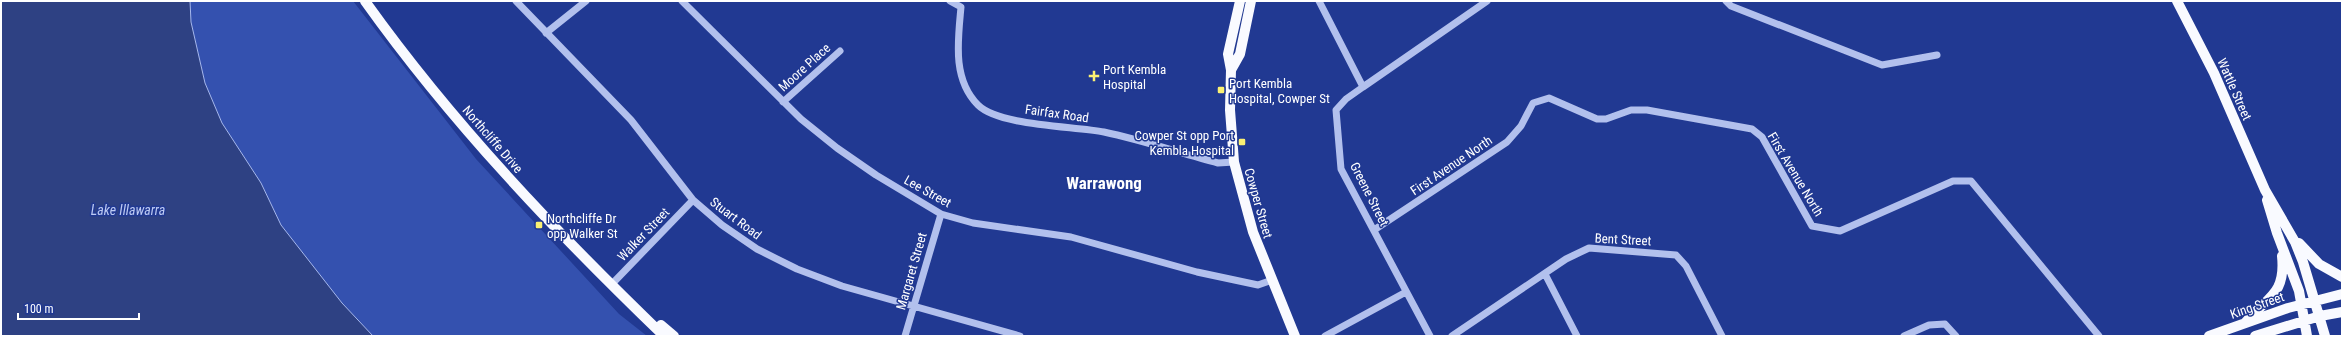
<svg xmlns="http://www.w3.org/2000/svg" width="2343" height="337" font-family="'Roboto Condensed',sans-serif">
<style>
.green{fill:#3451af}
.water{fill:#2e4183;stroke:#a6b8ee}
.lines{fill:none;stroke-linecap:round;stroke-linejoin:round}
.minor{stroke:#b2c0ed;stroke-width:7}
.major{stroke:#f9faff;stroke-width:10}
.poi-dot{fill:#faf073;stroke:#213992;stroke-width:1.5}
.labels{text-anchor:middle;stroke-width:3;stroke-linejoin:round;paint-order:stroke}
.street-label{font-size:13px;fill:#fff;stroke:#213992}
.poi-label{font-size:13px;fill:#fff;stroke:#213992;text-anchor:start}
.water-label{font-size:14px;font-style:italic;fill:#becbf4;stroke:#213992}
.district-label{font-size:17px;font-weight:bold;fill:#fff;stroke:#213992}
</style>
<rect width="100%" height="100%" fill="#213992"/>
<path class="green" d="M190 1H353L476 159 619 314 647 336H373L342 303 281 225 261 183 222 123 205 83 191 22Z"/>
<path class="water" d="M1 1H190L191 22 205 83 222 123 261 183 281 225 342 303 373 336H1Z"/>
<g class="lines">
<path class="minor" d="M516 1 631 120 693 200 722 225 757 249 797 269 842 286 1020 336
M682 1 801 119 837 148 876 175 941 214 973 223 1071 237 1197 272 1258 285 1272 280
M950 1 961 7C958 40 952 79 978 105 999 126 1074 126 1104 132 1142 140 1180 153 1218 163L1234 162
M1319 1 1363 87 1346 99 1336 110 1341 169 1430 336
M1726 1 1731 6 1882 65 1937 55
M546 33 586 1
M1363 87 1487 1
M783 102 840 51
M1374 230 1507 142 1521 126 1533 103 1549 98 1597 119H1606L1631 110H1647L1752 129 1762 137 1812 226 1840 231 1953 181H1971L2099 336
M1545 274 1577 336
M611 285 693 200
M905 336 941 214
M1325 336 1406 292
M1452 336 1566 259 1589 248 1676 255 1686 266 1722 336
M1904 336 1929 325 1945 324 1956 336"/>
<path class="major" d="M365 1C452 123 556 232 664 336
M1240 1 1228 54 1231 70 1230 110 1234 162 1253 232 1295 336
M2177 1 2214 73 2265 190 2295 242 2303 262 2325 336
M1231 70 1240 54 1251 1
M2267 200 2277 233 2299 291 2307 336
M2299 243 2319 264 2342 277
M2245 323C2267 297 2286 295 2282 256
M661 325 674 336
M2209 336 2288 308 2342 294
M2255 336 2320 316 2342 312"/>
</g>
<g class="poi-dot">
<path d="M1092 70h4v4h4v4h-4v4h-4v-4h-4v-4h4z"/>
<rect x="1217" y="86" width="8" height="8" rx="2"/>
<rect x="1238" y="138" width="8" height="8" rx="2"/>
<rect x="535" y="221" width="8" height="8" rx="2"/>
</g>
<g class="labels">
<g class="street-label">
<text transform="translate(804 67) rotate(-42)" y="5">Moore Place</text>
<text transform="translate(2235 89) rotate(66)" y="5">Wattle Street</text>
<text transform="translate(1057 113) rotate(8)" y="5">Fairfax Road</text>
<text transform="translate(493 139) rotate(49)" y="5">Northcliffe Drive</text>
<text transform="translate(1451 165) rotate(-34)" y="5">First Avenue North</text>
<text transform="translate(1796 174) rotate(59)" y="5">First Avenue North</text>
<text transform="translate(928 191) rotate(29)" y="5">Lee Street</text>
<text transform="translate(1370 194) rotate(63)" y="5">Greene Street</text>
<text transform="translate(1259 203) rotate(74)" y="5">Cowper Street</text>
<text transform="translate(736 218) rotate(37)" y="5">Stuart Road</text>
<text transform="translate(643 234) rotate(-46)" y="5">Walker Street</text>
<text transform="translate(1623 239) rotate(3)" y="5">Bent Street</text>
<text transform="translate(911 271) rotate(-74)" y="5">Margaret Street</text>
<text transform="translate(2257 305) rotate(-19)" y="5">King Street</text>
</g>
<g class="poi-label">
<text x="1103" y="74">Port Kembla<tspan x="1103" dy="15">Hospital</tspan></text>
<text x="1229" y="88">Port Kembla<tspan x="1229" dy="15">Hospital, Cowper St</tspan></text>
<text x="1234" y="140" text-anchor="end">Cowper St opp Port<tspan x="1234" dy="15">Kembla Hospital</tspan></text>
<text x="547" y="223">Northcliffe Dr<tspan x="547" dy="15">opp Walker St</tspan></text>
</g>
<g class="water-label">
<text x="128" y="215">Lake Illawarra</text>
</g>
<g class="district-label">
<text x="1104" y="189">Warrawong</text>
</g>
</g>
<rect width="2343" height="337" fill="none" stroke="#ffffff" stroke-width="4"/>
<path d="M18 313v6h121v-6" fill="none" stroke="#ffffff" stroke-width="2"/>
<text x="24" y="313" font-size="12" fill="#ffffff" stroke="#213992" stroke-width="3" paint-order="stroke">100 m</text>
</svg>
